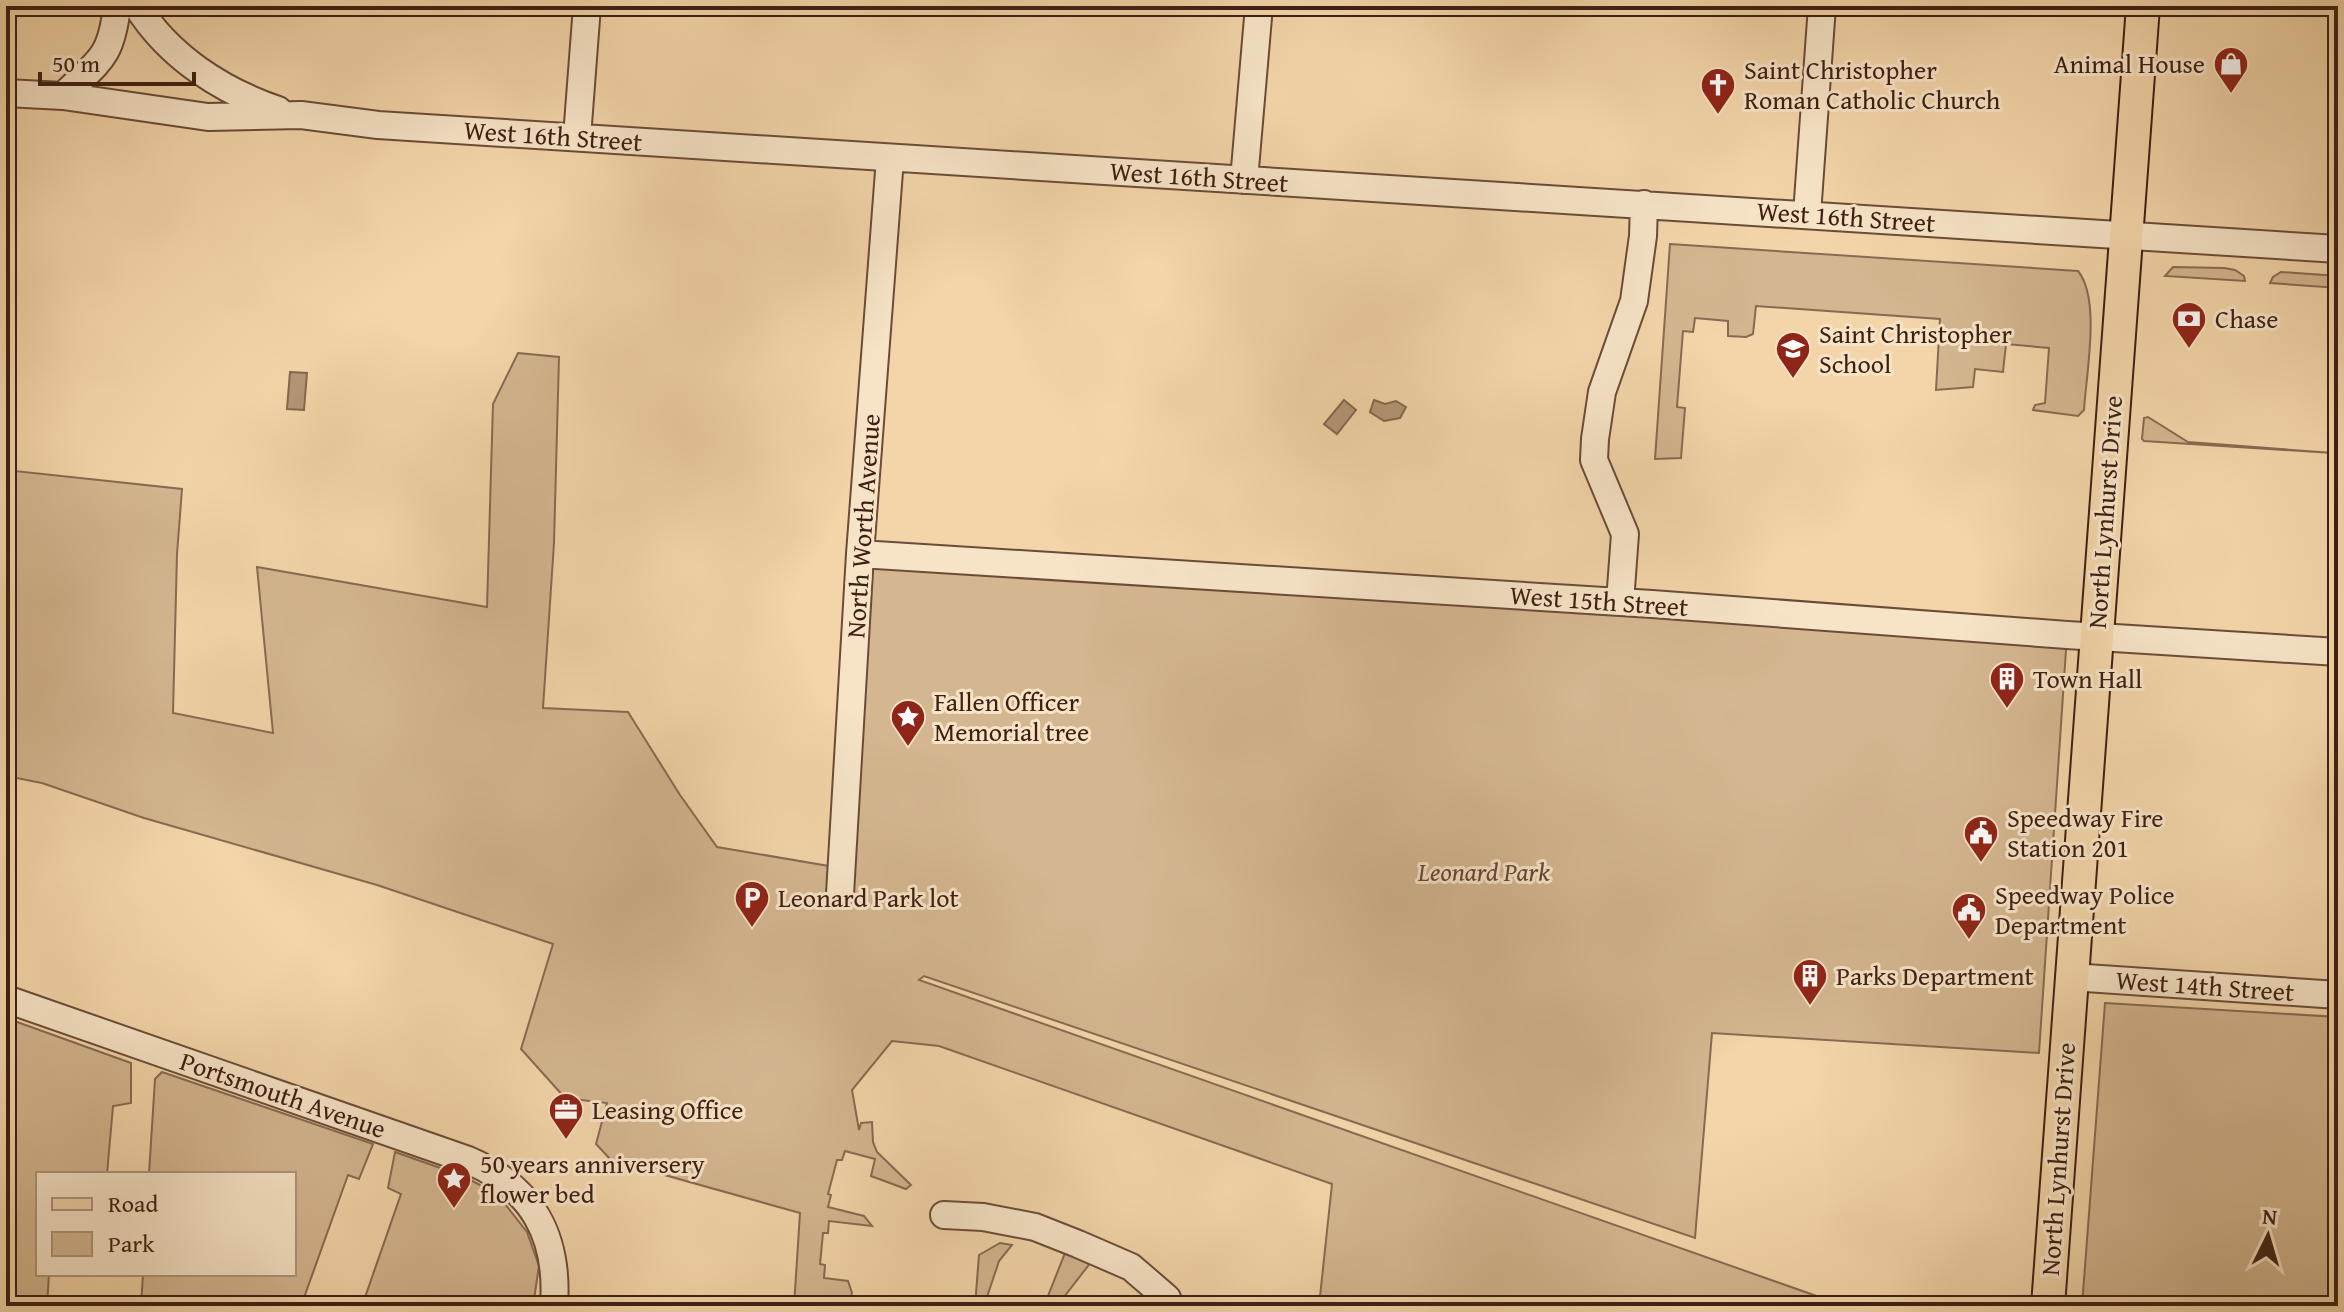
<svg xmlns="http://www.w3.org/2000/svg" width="2344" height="1312" font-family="'Gentium Book Plus',serif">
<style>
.green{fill:#d4b690;stroke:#886a52;stroke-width:2}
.water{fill:#b59776;stroke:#85674e;stroke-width:2}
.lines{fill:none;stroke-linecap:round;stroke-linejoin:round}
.minor-casing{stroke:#6a4c38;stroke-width:30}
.major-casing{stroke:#3d1f13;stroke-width:36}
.minor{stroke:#f7e4c7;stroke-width:26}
.major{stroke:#f3d5a9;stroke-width:32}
.labels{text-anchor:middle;stroke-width:6;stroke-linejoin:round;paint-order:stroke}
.poi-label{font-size:26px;fill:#3d1f13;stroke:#f7e4c7;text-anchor:start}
.street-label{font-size:26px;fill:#3d1f13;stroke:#f7e4c7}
.park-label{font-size:26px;font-style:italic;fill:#634532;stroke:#f7e4c7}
</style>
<rect width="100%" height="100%" fill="#f3d5a9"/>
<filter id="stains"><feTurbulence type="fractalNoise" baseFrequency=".0025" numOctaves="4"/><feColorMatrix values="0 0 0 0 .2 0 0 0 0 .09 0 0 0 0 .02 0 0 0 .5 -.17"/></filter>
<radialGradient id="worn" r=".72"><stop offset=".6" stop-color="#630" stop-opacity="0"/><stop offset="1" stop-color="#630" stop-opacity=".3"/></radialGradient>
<path class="green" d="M1670 244 2078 271C2101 299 2086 375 2084 410L2078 416 2033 410 2035 405 2045 403 2049 348 2006 344 2003 372 1975 369 1973 387 1936 390 1940 319 1756 306 1753 334 1746 337 1728 336V321L1695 318 1693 332 1683 331 1677 407 1685 408 1681 458 1655 459Z
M2173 267 2224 268 2235 270 2244 276 2245 281 2165 276Z
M2281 272 2338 276V288L2270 283 2273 277Z
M518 353 559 357 554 543 543 708 628 712 680 795 717 847 829 866 860 554 2067 635 2039 1053 1712 1033 1695 1238 924 976 919 980 1845 1306H1319L1332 1184 939 1046 892 1041 852 1090 859 1130 861 1123 872 1122 873 1142 877 1152 911 1185 906 1189 871 1176 875 1159 845 1151 842 1160H837L828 1194 831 1195 828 1207 864 1216 872 1226 829 1221 828 1233H823L820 1264 825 1265 824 1278 848 1281 852 1293 848 1306H794L800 1213 611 1160 596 1144 607 1103 565 1098 521 1049 553 944 377 885 144 818 42 783 6 776V470L182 489 177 554 173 713 273 733 257 567 487 607 493 404Z
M2148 417 2188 442 2333 453 2144 441 2142 439 2144 418Z
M2105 1003 2338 1017V1306H2082Z
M6 1018 131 1063V1103L113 1106 107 1174H38V1274H49L47 1306H6Z
M162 1072 373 1144 359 1179 348 1175 301 1306H141L143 1274H294V1174H149L155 1079Z
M395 1152 463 1176 497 1194 527 1232 539 1266 533 1306H362L401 1194 388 1188Z
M1000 1243 1012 1245 999 1261 984 1306H975L979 1255Z
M1065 1253 1091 1262 1057 1306H1044Z"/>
<path class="water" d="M290 372 307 373 304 410 287 409Z
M1344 400 1356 410 1337 434 1324 424Z
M1374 400 1385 404 1396 401 1406 407 1400 418 1384 421 1370 412Z"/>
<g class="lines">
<defs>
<path id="minor" d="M137 6C169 57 222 91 278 110
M6 93 63 96 208 117 301 115 378 125 2338 249
M63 96C98 61 111 60 117 6
M577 137 587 6
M1244 180 1259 6
M1807 214 1822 6
M860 554 1652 604 2067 635 2338 652
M1620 602 1625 534 1594 460 1595 439 1602 392 1634 301 1643 236 1644 204
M840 894 860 554 890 158
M2071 977 2338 995
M6 999 468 1160C533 1188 559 1236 554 1306
M944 1215 983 1217 1035 1227 1078 1244 1131 1267 1167 1298 1170 1306"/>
<path id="major" d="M2048 1306 2143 6"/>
</defs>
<use href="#minor" class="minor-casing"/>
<use href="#major" class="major-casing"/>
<use href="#minor" class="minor"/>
<use href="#major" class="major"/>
</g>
<defs>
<symbol id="shop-pin" viewBox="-11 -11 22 30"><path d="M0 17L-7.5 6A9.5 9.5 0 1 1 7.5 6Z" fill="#8f2418" stroke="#f7e4c7"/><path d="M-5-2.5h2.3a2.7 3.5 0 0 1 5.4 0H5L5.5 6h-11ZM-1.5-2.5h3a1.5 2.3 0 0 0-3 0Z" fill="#fff"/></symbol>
<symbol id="church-pin" viewBox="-11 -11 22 30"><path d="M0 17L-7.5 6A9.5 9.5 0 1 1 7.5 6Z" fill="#8f2418" stroke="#f7e4c7"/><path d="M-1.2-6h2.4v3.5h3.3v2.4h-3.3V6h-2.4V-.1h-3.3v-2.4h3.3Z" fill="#fff"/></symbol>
<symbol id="bank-pin" viewBox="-11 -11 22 30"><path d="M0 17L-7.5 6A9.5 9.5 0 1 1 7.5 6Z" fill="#8f2418" stroke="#f7e4c7"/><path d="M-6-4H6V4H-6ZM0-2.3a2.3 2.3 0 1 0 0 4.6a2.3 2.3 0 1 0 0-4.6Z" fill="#fff"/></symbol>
<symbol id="school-pin" viewBox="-11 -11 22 30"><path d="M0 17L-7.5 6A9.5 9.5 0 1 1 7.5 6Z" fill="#8f2418" stroke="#f7e4c7"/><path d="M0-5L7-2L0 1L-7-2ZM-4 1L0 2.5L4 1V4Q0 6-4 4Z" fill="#fff"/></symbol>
<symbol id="building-pin" viewBox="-11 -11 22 30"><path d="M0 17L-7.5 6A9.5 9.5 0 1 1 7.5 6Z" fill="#8f2418" stroke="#f7e4c7"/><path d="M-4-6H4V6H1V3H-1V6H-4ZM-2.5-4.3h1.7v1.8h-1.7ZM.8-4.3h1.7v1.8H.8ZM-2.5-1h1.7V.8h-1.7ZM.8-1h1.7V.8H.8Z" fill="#fff"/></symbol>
<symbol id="sight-pin" viewBox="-11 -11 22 30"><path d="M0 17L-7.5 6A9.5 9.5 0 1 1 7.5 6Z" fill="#8f2418" stroke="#f7e4c7"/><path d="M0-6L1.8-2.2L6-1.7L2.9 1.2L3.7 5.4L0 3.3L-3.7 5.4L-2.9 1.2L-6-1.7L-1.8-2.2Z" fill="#fff"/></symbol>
<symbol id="civic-pin" viewBox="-11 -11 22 30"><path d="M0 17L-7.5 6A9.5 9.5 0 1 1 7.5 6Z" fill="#8f2418" stroke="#f7e4c7"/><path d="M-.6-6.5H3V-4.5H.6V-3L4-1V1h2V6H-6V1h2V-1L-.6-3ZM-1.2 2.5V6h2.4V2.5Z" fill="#fff"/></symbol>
<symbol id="parking-pin" viewBox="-11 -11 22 30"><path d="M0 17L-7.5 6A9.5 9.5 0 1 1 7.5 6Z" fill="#8f2418" stroke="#f7e4c7"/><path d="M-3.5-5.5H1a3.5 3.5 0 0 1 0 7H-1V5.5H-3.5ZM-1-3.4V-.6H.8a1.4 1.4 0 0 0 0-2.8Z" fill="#fff"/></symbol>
<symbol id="office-pin" viewBox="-11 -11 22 30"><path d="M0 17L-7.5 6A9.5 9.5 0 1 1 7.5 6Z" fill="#8f2418" stroke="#f7e4c7"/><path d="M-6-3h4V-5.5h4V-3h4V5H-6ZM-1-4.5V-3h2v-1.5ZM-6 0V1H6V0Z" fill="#fff"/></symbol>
</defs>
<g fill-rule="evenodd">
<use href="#shop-pin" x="2211" y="44" width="40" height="54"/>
<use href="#church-pin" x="1698" y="65" width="40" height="54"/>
<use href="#bank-pin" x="2169" y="299" width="40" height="54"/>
<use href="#school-pin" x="1773" y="329" width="40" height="54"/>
<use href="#building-pin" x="1987" y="659" width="40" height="54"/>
<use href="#sight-pin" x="888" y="697" width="40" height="54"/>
<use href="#civic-pin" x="1961" y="813" width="40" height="54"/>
<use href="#parking-pin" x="732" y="878" width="40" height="54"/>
<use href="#civic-pin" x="1949" y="890" width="40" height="54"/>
<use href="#building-pin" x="1790" y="956" width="40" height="54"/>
<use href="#office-pin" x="546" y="1090" width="40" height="54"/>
<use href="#sight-pin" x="434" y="1159" width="40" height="54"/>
</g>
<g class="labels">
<g class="poi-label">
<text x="2205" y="73" text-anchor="end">Animal House</text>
<text x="1744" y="79">Saint Christopher<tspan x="1744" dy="30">Roman Catholic Church</tspan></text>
<text x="2215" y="328">Chase</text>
<text x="1819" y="343">Saint Christopher<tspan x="1819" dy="30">School</tspan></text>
<text x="2033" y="688">Town Hall</text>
<text x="934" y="711">Fallen Officer<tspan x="934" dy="30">Memorial tree</tspan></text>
<text x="2007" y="827">Speedway Fire<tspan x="2007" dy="30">Station 201</tspan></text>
<text x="1995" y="904">Speedway Police<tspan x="1995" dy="30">Department</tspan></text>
<text x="778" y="907">Leonard Park lot</text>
<text x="1836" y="985">Parks Department</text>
<text x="592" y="1119">Leasing Office</text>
<text x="480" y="1173">50 years anniversery<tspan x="480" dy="30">flower bed</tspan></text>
</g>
<g class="street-label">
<text transform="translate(553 136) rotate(4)" y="9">West 16th Street</text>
<text transform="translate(1199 177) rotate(4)" y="9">West 16th Street</text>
<text transform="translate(1846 217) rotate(4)" y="9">West 16th Street</text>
<text transform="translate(2105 512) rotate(-86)" y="9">North Lynhurst Drive</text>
<text transform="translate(863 526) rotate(-86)" y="9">North Worth Avenue</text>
<text transform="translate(1599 601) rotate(4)" y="9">West 15th Street</text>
<text transform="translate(2205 986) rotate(4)" y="9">West 14th Street</text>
<text transform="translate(283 1095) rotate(19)" y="9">Portsmouth Avenue</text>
<text transform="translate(2058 1159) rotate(-86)" y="9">North Lynhurst Drive</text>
</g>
<g class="park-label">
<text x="1484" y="881">Leonard Park</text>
</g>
</g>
<rect width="2344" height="1312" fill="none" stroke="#f3d5a9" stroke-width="32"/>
<rect x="8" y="8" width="2328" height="1296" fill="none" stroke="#3d1f13" stroke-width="4"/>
<rect x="16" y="16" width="2312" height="1280" fill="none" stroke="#3d1f13" stroke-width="2"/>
<rect x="36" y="1172" width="260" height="104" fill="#f7e4c7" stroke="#ad957f" stroke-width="2"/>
<rect x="52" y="1198" width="40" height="12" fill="#f3d5a9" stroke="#ad957f" stroke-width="2"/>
<text x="108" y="1212" font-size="24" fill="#3d1f13">Road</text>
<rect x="52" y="1232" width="40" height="24" fill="#d4b690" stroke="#ad957f" stroke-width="2"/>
<text x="108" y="1252" font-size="24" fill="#3d1f13">Park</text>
<g transform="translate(2268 1236) rotate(5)" stroke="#f7e4c7" stroke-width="6" paint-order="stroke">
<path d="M0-6L14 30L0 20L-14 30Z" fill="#3d1f13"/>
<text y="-12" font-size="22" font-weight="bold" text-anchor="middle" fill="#3d1f13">N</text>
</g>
<path d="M40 72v12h154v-12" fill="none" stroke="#3d1f13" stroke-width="4"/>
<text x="52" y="72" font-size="24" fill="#3d1f13" stroke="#f7e4c7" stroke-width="6" paint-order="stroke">50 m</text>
<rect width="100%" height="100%" filter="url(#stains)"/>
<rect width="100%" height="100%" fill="url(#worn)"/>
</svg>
